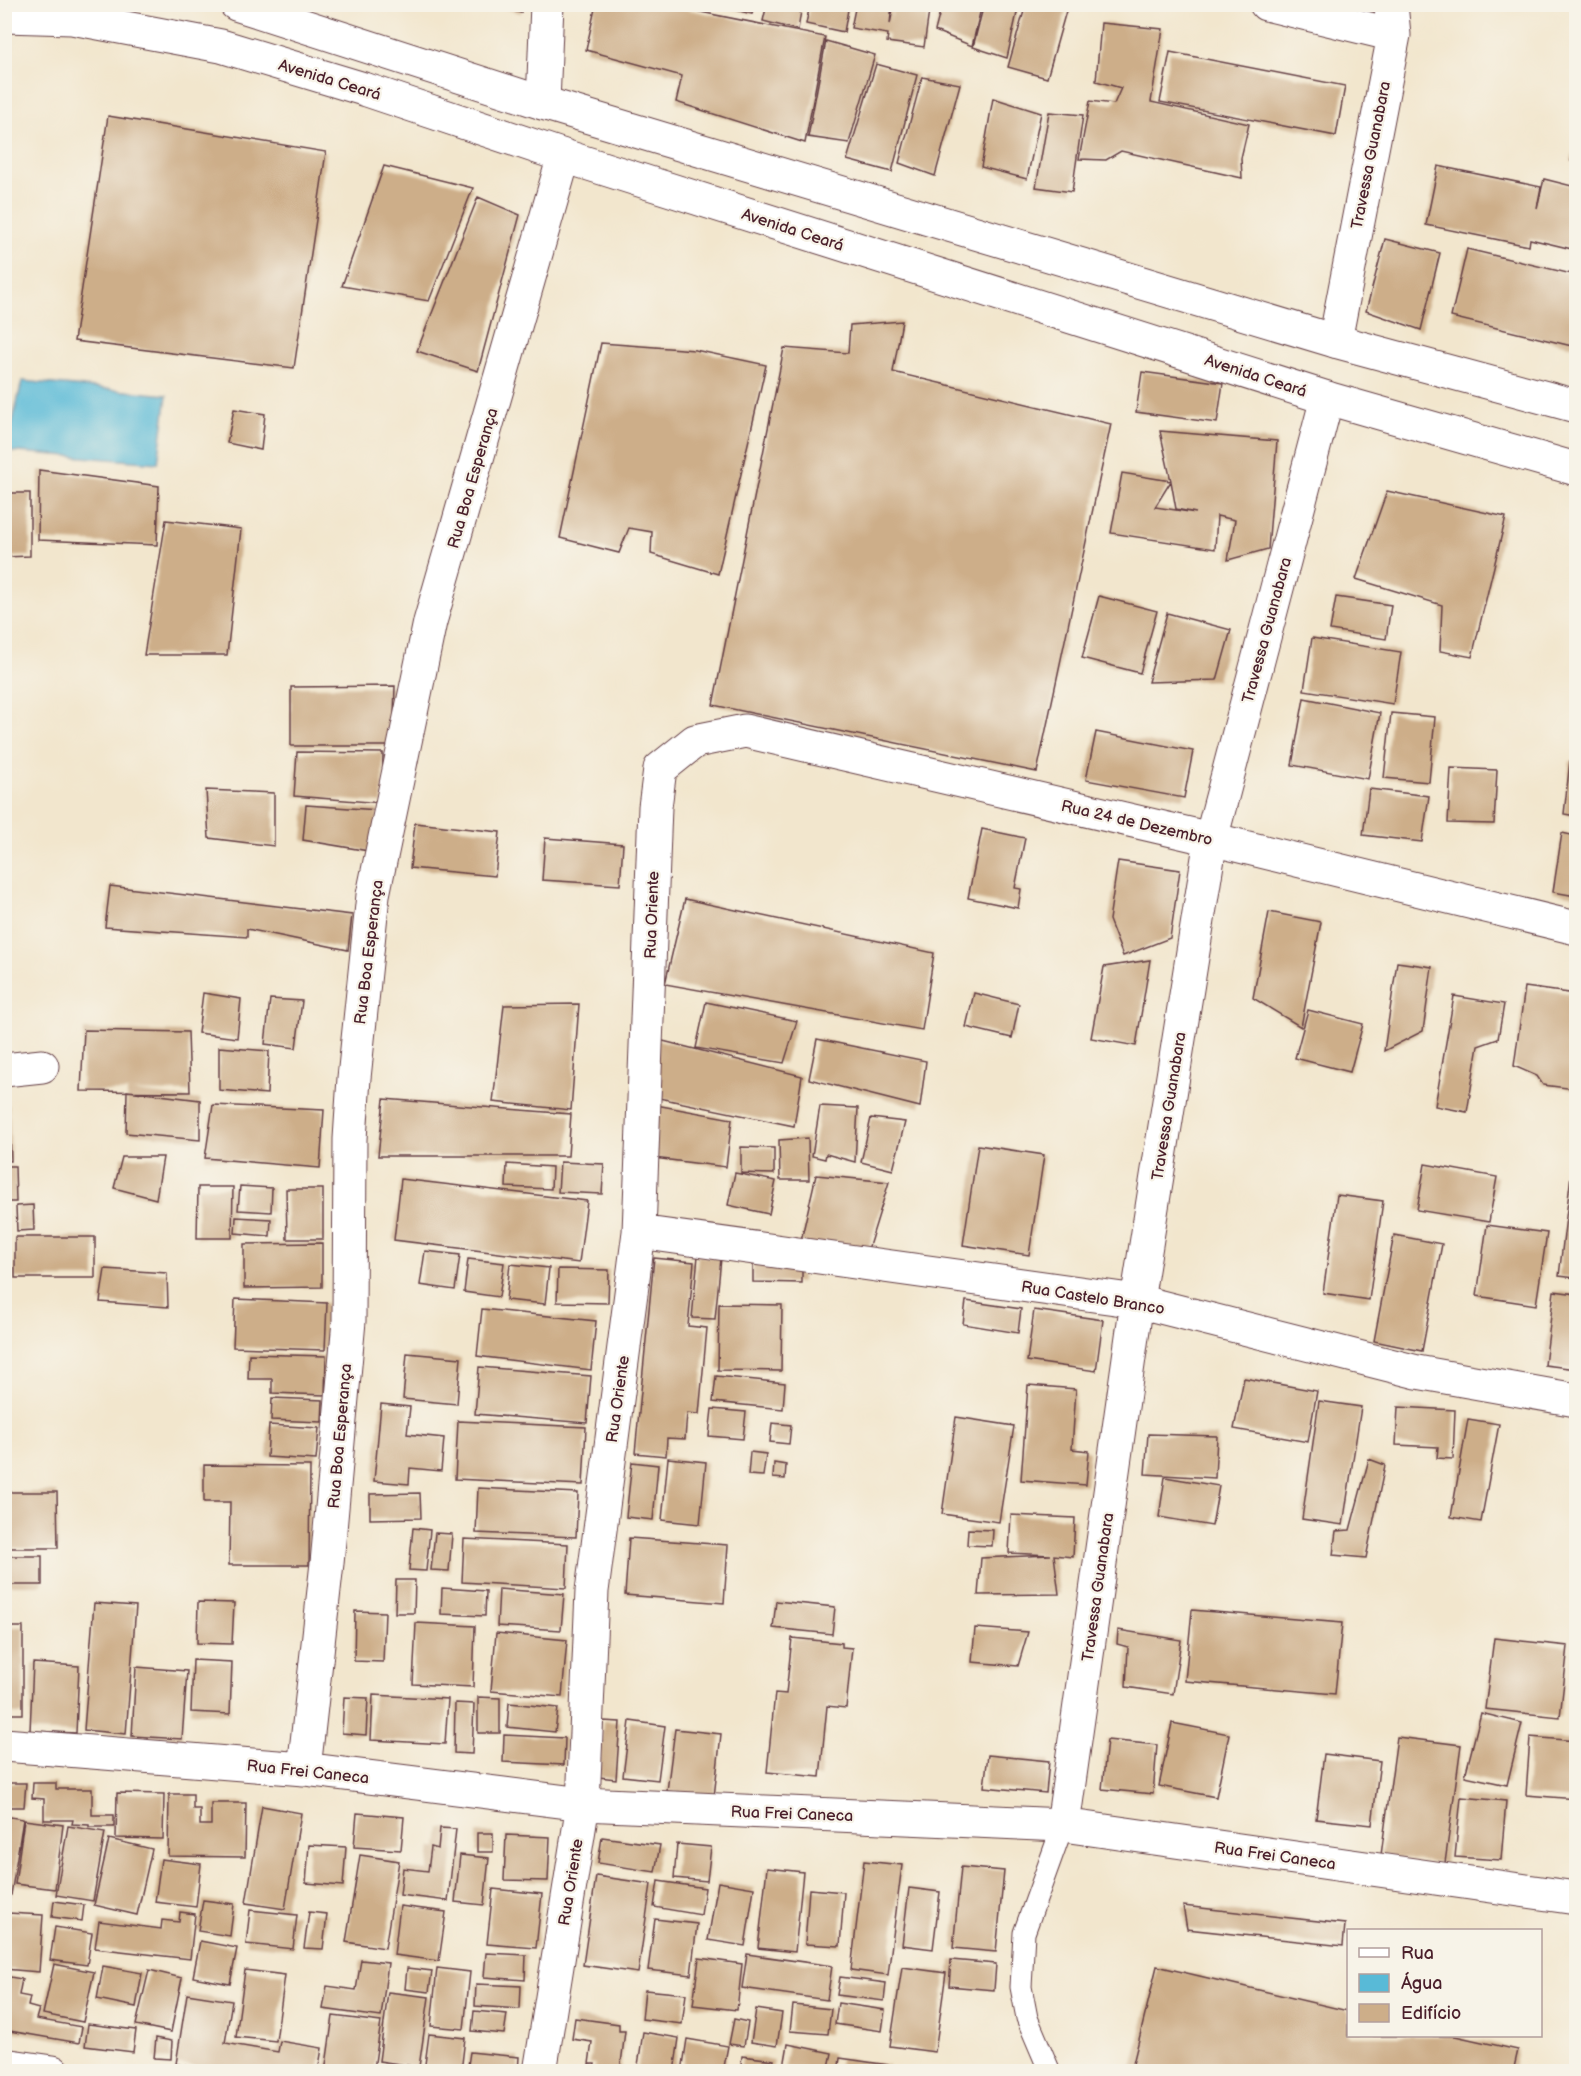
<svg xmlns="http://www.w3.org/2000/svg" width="1581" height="2076" font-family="'Balsamiq Sans',sans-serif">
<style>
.water{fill:#58bad7;stroke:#516c81;stroke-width:1.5}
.building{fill:#cdae89;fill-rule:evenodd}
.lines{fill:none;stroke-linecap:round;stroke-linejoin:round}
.service-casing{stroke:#633d43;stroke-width:23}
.minor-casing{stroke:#633d43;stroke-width:35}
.primary-casing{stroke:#633d43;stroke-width:35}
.service{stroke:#fff;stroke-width:21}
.minor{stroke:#fff;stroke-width:33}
.primary{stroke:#fff;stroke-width:33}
.labels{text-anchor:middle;stroke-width:4.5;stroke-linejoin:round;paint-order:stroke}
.street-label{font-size:16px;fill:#4a1f2b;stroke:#f7f3e8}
</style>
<rect width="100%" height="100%" fill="#f7f3e8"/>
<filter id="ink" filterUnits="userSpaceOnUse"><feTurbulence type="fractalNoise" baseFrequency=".0167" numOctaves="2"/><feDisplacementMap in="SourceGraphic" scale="12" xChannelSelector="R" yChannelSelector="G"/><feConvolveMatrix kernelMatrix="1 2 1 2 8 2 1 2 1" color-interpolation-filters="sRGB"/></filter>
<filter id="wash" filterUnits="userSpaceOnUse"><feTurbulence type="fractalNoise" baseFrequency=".008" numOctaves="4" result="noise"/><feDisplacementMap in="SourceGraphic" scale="24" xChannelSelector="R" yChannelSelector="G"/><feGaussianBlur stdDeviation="1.35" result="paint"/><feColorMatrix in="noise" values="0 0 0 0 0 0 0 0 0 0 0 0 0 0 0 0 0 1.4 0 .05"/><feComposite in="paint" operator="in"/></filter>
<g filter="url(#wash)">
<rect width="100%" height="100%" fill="#f2e6cd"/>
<path class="water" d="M22 381 167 395 158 463 6 451Z"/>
<g id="blocks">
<path class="building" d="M488 4H522L521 13Z
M596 4H661L825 37 805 143 676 102 682 76 586 50Z
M712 4H755L752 14Z
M767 4H802L798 30 763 21Z
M810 4H849L844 32 806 24Z
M856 4H892L890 24 894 4H930L924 47 887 42 888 34 851 28Z
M942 4H982L972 46 935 31Z
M984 4H1019L1007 58 973 47Z
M1026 4H1068L1047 78 1008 67Z
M1101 23 1163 29 1151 102 1249 124 1241 158 1242 178 1121 151 1106 160 1079 159 1090 101 1114 104 1121 88 1096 81Z
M826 41 875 55 849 143 808 137Z
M1170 52 1345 86 1336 136 1160 102Z
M876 64 917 75 892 172 847 160Z
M922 77 960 84 935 176 899 163Z
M993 98 1041 113 1027 179 981 167Z
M1049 112 1083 115 1072 192 1036 187Z
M108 116 326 152 294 368 74 341Z
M1576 143V163L1571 161Z
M384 166 473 188 429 301 342 286Z
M1438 166 1541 187 1537 208 1544 179 1576 187V250L1530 239 1529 246 1426 225Z
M478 197 520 215 478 371 417 351Z
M1385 239 1440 253 1421 330 1366 311Z
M1467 249 1576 275V347L1451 317Z
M902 321 893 372 1111 424 1037 772 713 705 784 348 848 353 850 325Z
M601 343 695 350 766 365 718 574 651 554 652 532 629 528 619 553 560 538Z
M1142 372 1223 383 1217 423 1136 412Z
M234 409 265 414 261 450 227 443Z
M1160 431 1277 441 1268 549 1228 560 1235 520 1217 516 1215 549 1111 533 1122 473 1171 481ZM1171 481 1176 509 1196 513 1155 507Z
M39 470 159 486 157 545 38 540Z
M1387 491 1506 517 1472 657 1440 651 1442 605 1356 579Z
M4 493H30V556L4 557Z
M166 520 241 529 227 655H144Z
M1099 596 1157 611 1140 673 1082 658Z
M1336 597 1391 605 1386 639 1330 630Z
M1167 613 1231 630 1217 680 1148 682Z
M1312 638 1401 652 1393 704 1304 690Z
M395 686 393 746H291V687Z
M1304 698 1380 713 1368 779 1292 765Z
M1391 713 1435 717 1429 782 1384 778Z
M1096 732 1193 751 1184 798 1086 780Z
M297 752 383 753 382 803 294 796Z
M1570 761 1576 762V816L1564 814Z
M1451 768 1497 770 1494 824 1448 823Z
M1369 789 1429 796 1422 842 1363 835Z
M206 790 274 793V846L209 838Z
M306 805 378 810 375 852 303 840Z
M415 823 500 832 495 876 410 868Z
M982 829 1025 838 1015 888 1021 889 1018 908 968 898Z
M1562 833 1576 836V896L1553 892Z
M545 838 623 844 620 885 542 880Z
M1118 861 1180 870 1170 938 1123 956 1109 920Z
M110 886 352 915 348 950 247 929V937L105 927Z
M685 899 934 953 922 1030 665 984Z
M1269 912 1321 922 1301 1027 1253 998Z
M1150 960 1136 1046 1091 1038 1104 967Z
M1397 962 1432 967 1423 1031 1384 1051Z
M1525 987 1576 994 1575 1089 1543 1085 1537 1076 1514 1066Z
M203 993 241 999 237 1038 198 1033Z
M974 993 1019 1004 1012 1038 966 1027Z
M1454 996 1504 1004 1498 1039 1478 1046 1467 1112 1435 1106Z
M270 999 302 1001 296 1048 265 1044Z
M706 1002 797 1021 784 1063 696 1048Z
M579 1004 571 1110 493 1102 504 1005Z
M1308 1010 1363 1024 1350 1072 1295 1058Z
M84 1030 188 1032 190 1092 81 1091Z
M655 1039 802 1076 794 1126 654 1097Z
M817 1039 926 1061 920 1107 809 1079Z
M219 1047 269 1051 267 1094 219 1090Z
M127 1091 200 1100V1140L126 1133Z
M384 1099 571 1114 568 1156H378Z
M4 1105H9L11 1161H4Z
M213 1105 324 1110 320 1168 205 1158Z
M656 1105 732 1119 726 1167 654 1158Z
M820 1106 858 1108 855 1162 826 1154 825 1159 812 1156Z
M871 1118 905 1122 893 1170 861 1162Z
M808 1138 809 1180H780L779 1140Z
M978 1145 1044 1155 1029 1255 963 1245Z
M741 1147 774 1148V1174L741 1173Z
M122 1157H163L156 1199 114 1188Z
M560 1162 604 1164 602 1194 558 1192Z
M507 1164 552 1167 551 1189 506 1187Z
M1425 1164 1497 1177 1489 1222 1417 1210Z
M4 1166H15L16 1202H4Z
M735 1173 776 1181 769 1214 728 1205Z
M816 1175 889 1182 866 1256 800 1245Z
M1571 1175 1576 1176V1278L1559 1276Z
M401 1179 587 1201 579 1263 394 1240Z
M240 1186 272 1188 271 1212 238 1210Z
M198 1187H233L232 1238H197Z
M286 1189H323V1239H287Z
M1337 1195 1383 1201 1369 1300 1323 1293Z
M33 1205 34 1230 17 1231 16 1206Z
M236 1217 271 1219 270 1236 235 1233Z
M1487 1225 1547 1233 1536 1305 1477 1296Z
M1394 1235 1442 1244 1422 1351 1374 1341Z
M15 1237H95V1278H15Z
M322 1243V1287L244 1288V1244Z
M425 1251 460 1255 455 1290 420 1285Z
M698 1256 721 1258 715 1319 692 1318Z
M654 1258 694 1262 688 1326 707 1328 699 1414 687 1413 685 1439 667 1438 666 1456 635 1453Z
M468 1259 504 1263 499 1297 464 1292Z
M753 1262 802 1263V1283L753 1282Z
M510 1264 549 1268 545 1304 506 1300Z
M105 1269 167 1273 168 1307 100 1302Z
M558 1269 609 1270 608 1303 557 1302Z
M1554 1291 1576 1294V1369L1545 1365Z
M235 1299 327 1303 325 1350 233 1347Z
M966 1301 1021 1309 1018 1333 963 1324Z
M719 1304 782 1305 781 1371 718 1370Z
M482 1309 596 1321 591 1370 477 1356Z
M1034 1310 1103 1320 1096 1371 1027 1361Z
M407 1353 461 1358 457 1404 403 1399Z
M249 1354 326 1356 325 1395 272 1393V1379H248Z
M479 1367 591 1376 587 1423 475 1414Z
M716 1376 785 1383 783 1409 713 1402Z
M1244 1378 1317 1391 1308 1442 1234 1429Z
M1028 1385 1076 1389 1072 1449 1089 1451 1086 1485 1021 1480Z
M272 1398 323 1400 322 1422 271 1420Z
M1319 1401 1361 1407 1343 1525 1302 1519Z
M381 1404 410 1407 407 1434 444 1438 441 1471 410 1468 409 1484 374 1481Z
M1398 1407 1455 1410 1453 1459 1437 1458 1438 1447 1396 1445Z
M712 1409 746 1412 743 1439 709 1436Z
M956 1417 1014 1426 999 1522 942 1514Z
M1468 1419 1499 1424 1481 1522 1451 1517Z
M458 1421 586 1427 583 1485 455 1479Z
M772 1423 791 1425 789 1444 770 1442Z
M269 1425 319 1428 316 1460 267 1457Z
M1148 1434 1217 1436 1215 1478 1145 1474Z
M750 1452 766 1454 763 1476 748 1475Z
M668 1458 706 1462 700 1524 662 1520Z
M1369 1459 1385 1465 1366 1558 1333 1555 1336 1531 1350 1530Z
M632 1462 658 1465 653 1520 626 1517Z
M774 1463 786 1465 785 1479 773 1478Z
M204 1465 310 1466 309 1565H229L230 1502H204Z
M1165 1477 1219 1486 1212 1526 1159 1517Z
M478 1488 578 1493 576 1537 476 1533Z
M4 1492H57L58 1548H4Z
M420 1493 421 1518 370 1519V1494Z
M1011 1515 1075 1518 1073 1557 1054 1555 1059 1594 978 1595 981 1558 1051 1555 1009 1553Z
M413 1528 430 1530 426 1571 409 1570Z
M968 1529 993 1530 992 1546 967 1545Z
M435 1533 452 1534 449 1571 431 1570Z
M629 1538 728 1545 724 1603 625 1595Z
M464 1539 568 1544 566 1588 462 1582Z
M4 1556H42V1585H4Z
M396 1580H415L414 1613H395Z
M442 1588 486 1591 485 1616 441 1614Z
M499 1589 564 1594 561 1630 497 1626Z
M776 1601 835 1607 832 1634 773 1628Z
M198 1602 234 1603 232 1644 197 1643Z
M94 1603 136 1606 126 1734 84 1730Z
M1192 1610 1342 1623 1335 1694 1185 1681Z
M355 1611 385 1612 383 1662 354 1661Z
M416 1623 475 1626 473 1687 413 1684Z
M4 1627H23V1714H4Z
M975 1628 1028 1632 1018 1666 972 1662Z
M1118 1630 1181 1640 1173 1694 1126 1687 1128 1647 1117 1644Z
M496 1633 567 1640 562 1697 491 1691Z
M792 1638 842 1643V1647L852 1648 846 1708 827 1706 820 1777 767 1772 775 1693 786 1694Z
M1494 1638 1568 1646 1560 1717 1485 1709Z
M193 1660 232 1662 230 1714 191 1712Z
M33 1663 79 1666 76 1733 30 1731Z
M136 1667 187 1671 182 1739 132 1736Z
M373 1695 448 1699 445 1744 371 1740Z
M344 1697 368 1698 366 1735 342 1733Z
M478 1697 500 1698V1733H478Z
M455 1703 474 1704 472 1754 454 1753Z
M509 1703 558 1708 555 1732 507 1727Z
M1481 1713 1522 1723 1507 1785 1465 1776Z
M603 1721 620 1722 616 1779 599 1777Z
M630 1721 665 1726 658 1780 623 1776Z
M1172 1723 1229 1734 1216 1797 1159 1786Z
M675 1729 721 1734 714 1797 667 1791Z
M504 1735 565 1738 564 1765 503 1762Z
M1397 1737 1461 1745 1445 1863 1381 1855Z
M1530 1737 1576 1741V1799L1526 1795Z
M1107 1740 1157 1745 1153 1794 1102 1789Z
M1324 1754 1380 1761 1372 1825 1316 1819Z
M988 1755 1049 1761 1046 1793 984 1787Z
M4 1783H26L24 1807H4Z
M33 1783H56V1789H92V1815H114V1827H89V1825L72 1824 73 1820H44V1799L32 1798Z
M117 1793 164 1794 163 1839 116 1838Z
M169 1794H193V1809H200V1825H211V1803H246L245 1857 168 1856Z
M1461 1797 1506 1801 1501 1860 1455 1857Z
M262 1806 301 1813 285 1909 246 1903Z
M357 1813 404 1817 401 1850 354 1847Z
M4 1816 23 1819 11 1895 4 1894Z
M24 1820 63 1825 55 1889 15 1884Z
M68 1826 105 1832 93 1901 56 1895Z
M440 1828 456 1829 448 1901 400 1895 403 1868 428 1871 431 1847 438 1849Z
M477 1833H493V1852H477Z
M506 1835 550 1837 548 1881 504 1880Z
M602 1837 660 1845 655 1872 598 1863Z
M109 1839 152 1849 137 1915 94 1905Z
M677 1844 711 1847 707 1881 674 1878Z
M309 1845 346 1847 343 1886 306 1883Z
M360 1855 399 1861 385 1948 346 1942Z
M460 1855 489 1858 484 1905 455 1902Z
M161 1859 201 1864 196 1907 155 1902Z
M864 1861 902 1865 888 1975 851 1970Z
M961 1867 1004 1871 996 1952 953 1948Z
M767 1868 803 1872 795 1952 758 1948Z
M596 1876 651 1884 638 1973 583 1965Z
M658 1881 705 1888 701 1915 654 1907Z
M718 1882 754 1888 745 1946 708 1940Z
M909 1888 940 1892 933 1949 902 1945Z
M493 1889 542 1894 536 1948 487 1944Z
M809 1889 844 1892 840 1946 805 1944Z
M203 1900 234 1904 230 1936 198 1931Z
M54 1901 84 1905 82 1921 52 1917Z
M400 1906 446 1912 439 1961 394 1955Z
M1183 1906 1345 1924 1343 1946 1187 1929Z
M250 1910 297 1915 293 1949 246 1944Z
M180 1912 195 1914 190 1959 95 1948 99 1921 161 1929 162 1920 179 1922Z
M309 1912 327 1914 323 1949 304 1948Z
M8 1913 43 1915 39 1972 4 1969Z
M655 1919 697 1924 691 1975 648 1970Z
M55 1927 92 1933 87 1965 50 1960Z
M200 1941 237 1948 230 1984 193 1977Z
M486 1953 526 1955 525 1980 484 1977Z
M747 1954 832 1966 827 2000 742 1988Z
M699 1958 742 1964 737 2010 693 2005Z
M361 1960 388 1963 381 2017 323 2009 327 1986 356 1990Z
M951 1960 996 1964 994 1990 949 1986Z
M54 1964 94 1972 83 2022 43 2014Z
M103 1966 142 1973 136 2007 97 1999Z
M1157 1966 1348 2011V2036H1455L1518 2050 1513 2072H1131Z
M902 1967 946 1973 935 2052 890 2046Z
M407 1968 432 1971 429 1992 405 1989Z
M437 1968 470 1972 464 2029 431 2026Z
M149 1970 182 1978 171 2032 136 2025Z
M245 1970 285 1975 276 2041 236 2037Z
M4 1976 22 1979 19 1995 30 1997 28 2006 39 2009 36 2019 82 2027 79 2043 4 2030Z
M840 1977 886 1983 884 2001 837 1995Z
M476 1984 521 1986 520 2009 475 2006Z
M645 1990 686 1994 682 2024 642 2019Z
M388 1992 429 1997 419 2067 379 2061Z
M187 1994 232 2001 225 2043 278 2052 280 2041 322 2048 318 2072H229L176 2064Z
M838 2003 885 2010 882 2031 835 2024Z
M793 2005 831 2009 828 2034 790 2031Z
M756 2009 782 2013 777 2046 751 2042Z
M474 2011 507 2014 504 2034 472 2031Z
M333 2016 381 2022 374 2069 383 2072H325Z
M575 2018 619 2024V2031H625L620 2072H594L595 2064H589L592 2042 572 2039Z
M734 2019 748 2022 744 2046 729 2044Z
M88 2024 136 2030 133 2052 85 2046Z
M643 2032 679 2038 674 2072H637Z
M429 2034 465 2038 461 2072H424Z
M156 2038 172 2041 171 2059 154 2058Z
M687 2039 728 2046 723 2072H682Z
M788 2044 832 2053 828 2072H810L784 2067Z
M470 2052 519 2057 518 2072H467Z
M742 2056 774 2060 772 2072H740Z
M840 2058 888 2065 887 2072H838Z"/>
</g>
</g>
<g filter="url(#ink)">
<use href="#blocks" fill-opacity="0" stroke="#633d43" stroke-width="1.5"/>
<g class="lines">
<defs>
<path id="service" d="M1050 2072 1027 2018 1021 1987 1024 1933 1063 1825"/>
<path id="minor" d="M1266 4 1394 35
M543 103 547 4
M1335 341 1394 35 1391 4
M4 1070 42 1066
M639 1232 1137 1301 1417 1372 1576 1400
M4 1745 304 1769 583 1804 1063 1825 1576 1898
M304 1769 327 1563 349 1321 350 1139 354 1078 373 895 430 622 564 156
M1063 1825 1137 1301 1211 839 1327 398
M4 2065 53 2072
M540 2072 583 1804 592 1591 639 1232 655 807 660 769 695 741 745 731 1211 839 1576 928"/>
<path id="primary" d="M236 4 543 103 1335 341 1576 406
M4 16 72 18 221 46 367 90 564 156 1327 398 1576 469"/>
</defs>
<use href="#service" class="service-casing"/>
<use href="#minor" class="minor-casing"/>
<use href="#primary" class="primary-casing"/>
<use href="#service" class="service"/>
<use href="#minor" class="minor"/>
<use href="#primary" class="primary"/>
</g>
</g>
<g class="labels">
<g class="street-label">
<text transform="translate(330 79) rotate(17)" y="6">Avenida Ceará</text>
<text transform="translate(1370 155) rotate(-79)" y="6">Travessa Guanabara</text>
<text transform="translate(793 229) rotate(18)" y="6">Avenida Ceará</text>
<text transform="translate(1256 375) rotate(18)" y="6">Avenida Ceará</text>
<text transform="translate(472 478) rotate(-74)" y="6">Rua Boa Esperança</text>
<text transform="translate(1266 630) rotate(-75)" y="6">Travessa Guanabara</text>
<text transform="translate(1137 822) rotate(13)" y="6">Rua 24 de Dezembro</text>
<text transform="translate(651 915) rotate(-88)" y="6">Rua Oriente</text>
<text transform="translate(368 952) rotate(-83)" y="6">Rua Boa Esperança</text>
<text transform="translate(1168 1106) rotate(-81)" y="6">Travessa Guanabara</text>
<text transform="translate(1093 1297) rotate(9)" y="6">Rua Castelo Branco</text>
<text transform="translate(617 1399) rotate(-82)" y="6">Rua Oriente</text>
<text transform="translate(339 1436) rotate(-85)" y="6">Rua Boa Esperança</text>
<text transform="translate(1097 1587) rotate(-82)" y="6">Travessa Guanabara</text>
<text transform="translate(308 1771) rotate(6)" y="6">Rua Frei Caneca</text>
<text transform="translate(792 1813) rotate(2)" y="6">Rua Frei Caneca</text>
<text transform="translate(1275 1855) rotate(8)" y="6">Rua Frei Caneca</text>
<text transform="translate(570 1882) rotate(-81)" y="6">Rua Oriente</text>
</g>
</g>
<rect width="1581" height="2076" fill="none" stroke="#f7f3e8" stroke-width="24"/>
<rect x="1347" y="1929" width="195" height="108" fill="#f7f3e8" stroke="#b29e9c" stroke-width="1.5"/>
<rect x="1359" y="1948" width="30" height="9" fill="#ffffff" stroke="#b29e9c" stroke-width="1.5"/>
<text x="1401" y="1959" font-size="18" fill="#4a1f2b">Rua</text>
<rect x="1359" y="1974" width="30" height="18" fill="#58bad7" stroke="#b29e9c" stroke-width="1.5"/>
<text x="1401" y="1989" font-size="18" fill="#4a1f2b">Água</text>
<rect x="1359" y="2004" width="30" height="18" fill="#cdae89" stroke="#b29e9c" stroke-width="1.5"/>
<text x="1401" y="2019" font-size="18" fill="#4a1f2b">Edifício</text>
</svg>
